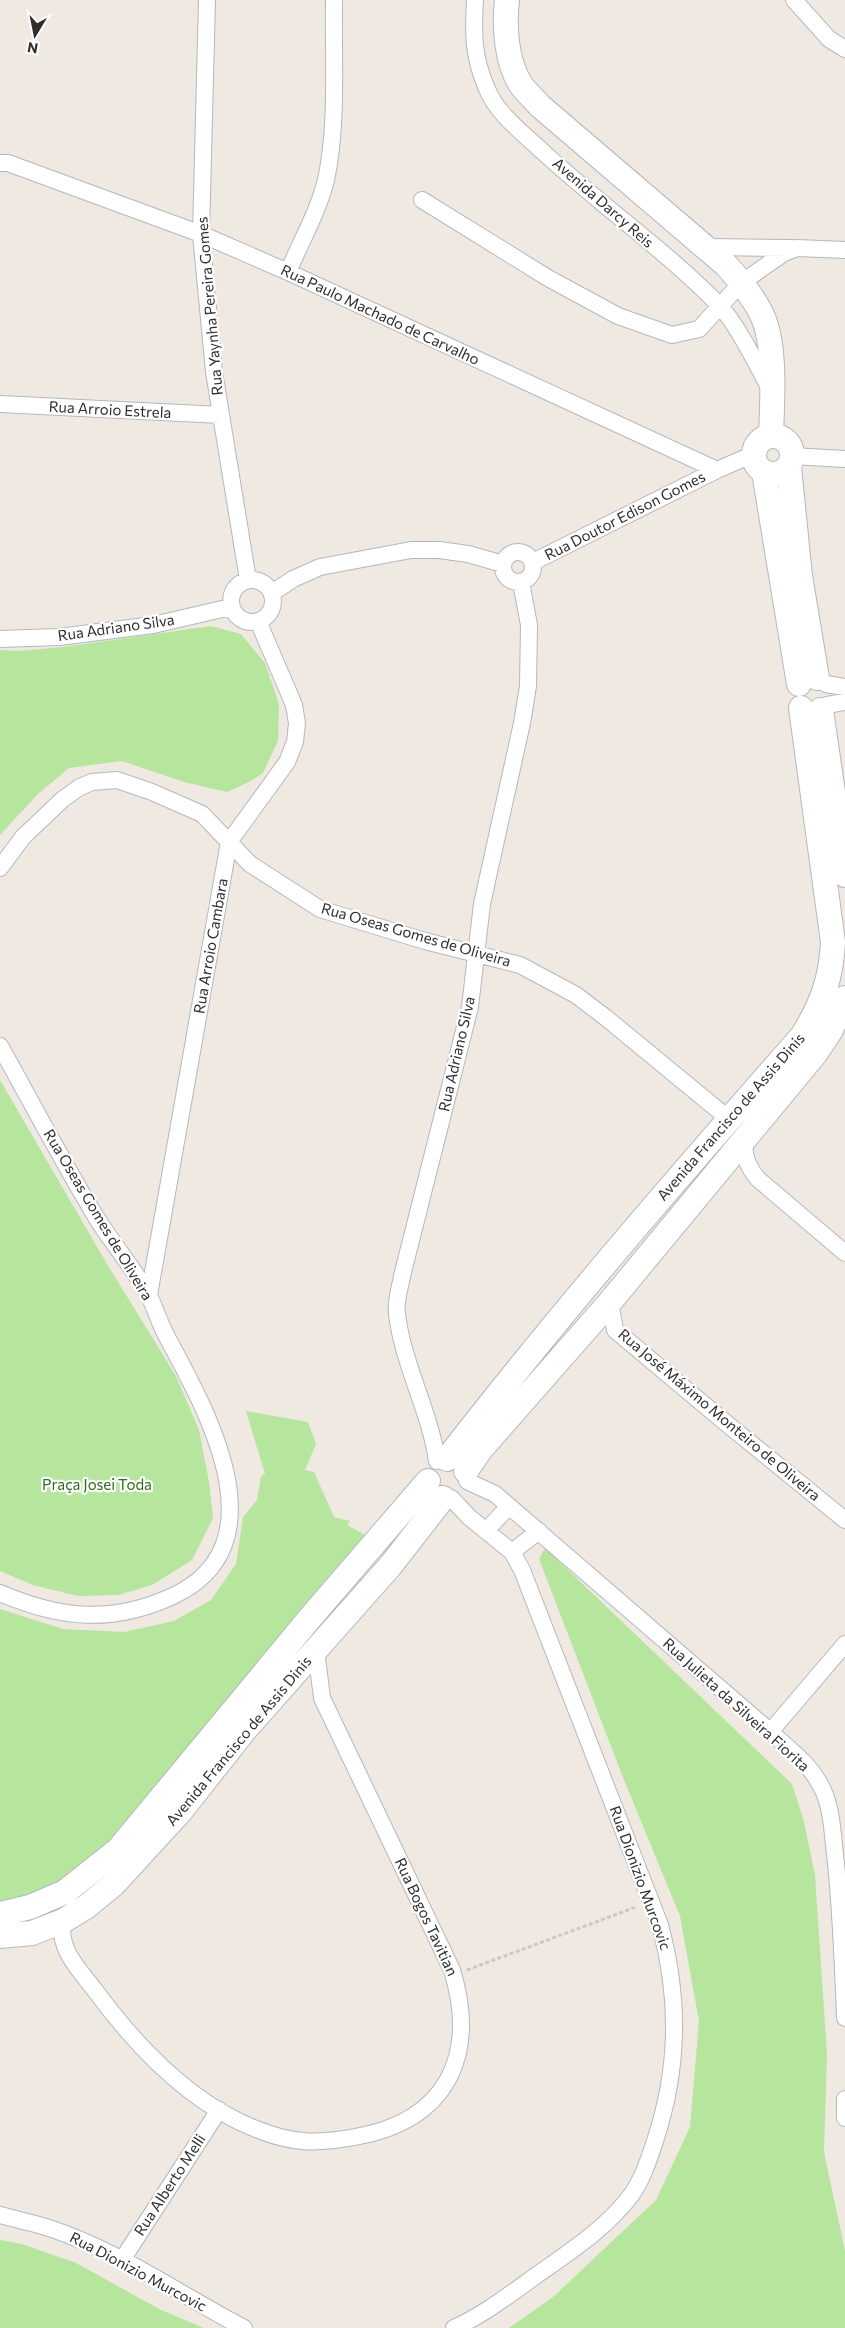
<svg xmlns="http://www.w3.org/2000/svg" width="845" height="2328" font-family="Commissioner,sans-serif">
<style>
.green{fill:#b6e59e}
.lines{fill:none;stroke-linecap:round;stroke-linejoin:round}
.street-casing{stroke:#b4b7c1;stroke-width:18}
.secondary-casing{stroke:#b4b7c1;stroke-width:26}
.path{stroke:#c9c9c9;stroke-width:3;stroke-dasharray:4 2.5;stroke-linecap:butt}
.street{stroke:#fff;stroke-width:16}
.secondary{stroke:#fff;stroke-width:24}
.labels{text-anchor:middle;stroke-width:4.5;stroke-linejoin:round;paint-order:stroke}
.street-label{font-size:15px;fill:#2e2e2e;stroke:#fff}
.park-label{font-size:15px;fill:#2c6e1b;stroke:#fff}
</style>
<rect width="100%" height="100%" fill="#efe9e1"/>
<path class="green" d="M211 626 241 634 265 663 279 704 278 741 263 773 251 781 227 792 184 782 122 761 69 768 38 794 0 835V650L17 651 63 647Z
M0 1080 107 1264 176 1376 199 1430 209 1482 213 1518 192 1560 152 1585 118 1595 78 1596 33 1585 0 1571Z
M246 1411 308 1422 316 1444 305 1470 314 1472 334 1517 350 1521 347 1525 365 1535 252 1678 119 1837 53 1890 0 1906V1609L63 1629 124 1632 174 1621 211 1600 236 1564 243 1517 257 1500 261 1476 265 1474Z
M545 1548 792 1784 804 1822 815 1875 827 2054 824 2152 845 2251V2328H509L553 2297 656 2200 690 2127 699 2021 680 1916 622 1775 539 1559Z
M0 2240 22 2244 76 2263 161 2310 204 2328H0Z"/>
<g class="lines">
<defs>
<path id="street" d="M207 0 201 234 214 372 248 580
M475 0C473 34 473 57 487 89 497 114 523 133 542 151 599 204 664 249 719 305 737 324 757 365 770 389
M794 0 829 39 845 49
M0 163H8L201 234 288 272 717 470 754 454
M422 200 548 278 618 316 672 335 699 329 741 283 784 253 797 248 845 250
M707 247 792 248
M288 272C301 241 318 212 326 180 338 125 333 56 334 0
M0 404 221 415
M792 456 845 459
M503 567a15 15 0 1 1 30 0a15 15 0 1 1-30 0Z
M533 562 717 470
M231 601a21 21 0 1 1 42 0a21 21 0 1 1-42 0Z
M272 593 293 579 320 567 411 550H439L468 554 503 564
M0 639 59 637 153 625 231 607
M826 684 845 687
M827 705 845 702
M0 868 23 837 63 799 80 787 92 782 117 780 152 792 202 814 250 864 320 909 425 941 520 965 576 995 605 1017 729 1119
M0 1046C32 1103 62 1161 96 1217 112 1243 133 1267 148 1294 155 1307 159 1322 166 1335 205 1408 284 1544 173 1596 112 1624 61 1619 0 1593
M744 1138C744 1156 747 1166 758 1179L845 1253
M149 1295 229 842 287 762 295 742 297 723 294 705 258 621
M610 1302 615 1330 726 1423 845 1520
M437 1461C430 1411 403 1365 397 1314 395 1302 400 1288 402 1276L470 1007 482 904 522 723 528 686 529 625 521 582
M467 1481 495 1494 773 1734C789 1749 807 1762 818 1781 832 1802 832 1830 835 1854 841 1909 843 1963 845 2018
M451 1498 469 1517 512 1552 522 1570 660 1925C680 1999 679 2068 655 2141 649 2159 643 2178 632 2194 607 2228 568 2253 534 2277 509 2295 483 2315 454 2328
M486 1531 509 1506
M512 1552 539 1531
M770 1732 845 1644
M63 1921C57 1950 81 1971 97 1993 137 2047 192 2104 256 2129 293 2144 316 2144 355 2137 447 2121 478 2056 452 1970L322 1698 316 1650
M845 2099V2118
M0 2215C17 2220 35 2223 52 2229 120 2252 181 2295 244 2328
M122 2260 219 2110"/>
<path id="secondary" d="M507 0C504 26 506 62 521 85 526 92 534 99 540 106L726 265C739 279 751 294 760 311 777 341 772 402 771 436
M754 455a19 19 0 1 1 38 0a19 19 0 1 1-38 0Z
M789 467 800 576 817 678
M764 472 799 684
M821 710 845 875
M447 1459C560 1313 681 1174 803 1035 822 1003 831 980 833 942L801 708
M466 1471 481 1449 610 1302 815 1054 831 1030 845 998
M0 1914 30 1907 65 1892 118 1850 310 1618 428 1481
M0 1936 32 1933 63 1921 86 1907 114 1884 180 1812 244 1731 391 1565 443 1498"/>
</defs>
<use href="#street" class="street-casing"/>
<use href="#secondary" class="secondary-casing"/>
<path class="path" d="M467 1970 636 1907"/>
<use href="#street" class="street"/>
<use href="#secondary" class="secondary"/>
</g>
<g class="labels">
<g class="street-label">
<text transform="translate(603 203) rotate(41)" y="5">Avenida Darcy Reis</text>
<text transform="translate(210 306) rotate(-95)" y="5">Rua Yaynha Pereira Gomes</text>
<text transform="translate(380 315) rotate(25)" y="5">Rua Paulo Machado de Carvalho</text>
<text transform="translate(110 410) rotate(3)" y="5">Rua Arroio Estrela</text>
<text transform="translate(625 516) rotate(-27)" y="5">Rua Doutor Edison Gomes</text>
<text transform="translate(116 628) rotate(-8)" y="5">Rua Adriano Silva</text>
<text transform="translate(416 935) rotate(16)" y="5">Rua Oseas Gomes de Oliveira</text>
<text transform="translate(211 946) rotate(-80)" y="5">Rua Arroio Cambara</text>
<text transform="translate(457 1054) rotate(-77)" y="5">Rua Adriano Silva</text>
<text transform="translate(731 1117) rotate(-49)" y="5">Avenida Francisco de Assis Dinis</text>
<text transform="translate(98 1215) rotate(59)" y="5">Rua Oseas Gomes de Oliveira</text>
<text transform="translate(719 1415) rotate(40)" y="5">Rua José Máximo Monteiro de Oliveira</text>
<text transform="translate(736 1705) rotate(42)" y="5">Rua Julieta da Silveira Fiorita</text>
<text transform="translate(239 1741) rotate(-50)" y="5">Avenida Francisco de Assis Dinis</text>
<text transform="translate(640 1878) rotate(70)" y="5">Rua Dionizio Murcovic</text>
<text transform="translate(426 1917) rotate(65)" y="5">Rua Bogos Tavitian</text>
<text transform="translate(170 2185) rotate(-57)" y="5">Rua Alberto Melli</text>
<text transform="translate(138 2272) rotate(28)" y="5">Rua Dionizio Murcovic</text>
</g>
<g class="park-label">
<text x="97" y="1490">Praça Josei Toda</text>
</g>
</g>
<g transform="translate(35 35) rotate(190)" stroke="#ffffff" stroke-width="4" paint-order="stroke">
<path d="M0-4L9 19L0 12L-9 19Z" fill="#2e2e2e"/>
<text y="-8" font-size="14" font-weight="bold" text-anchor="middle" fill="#2e2e2e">N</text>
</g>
</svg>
